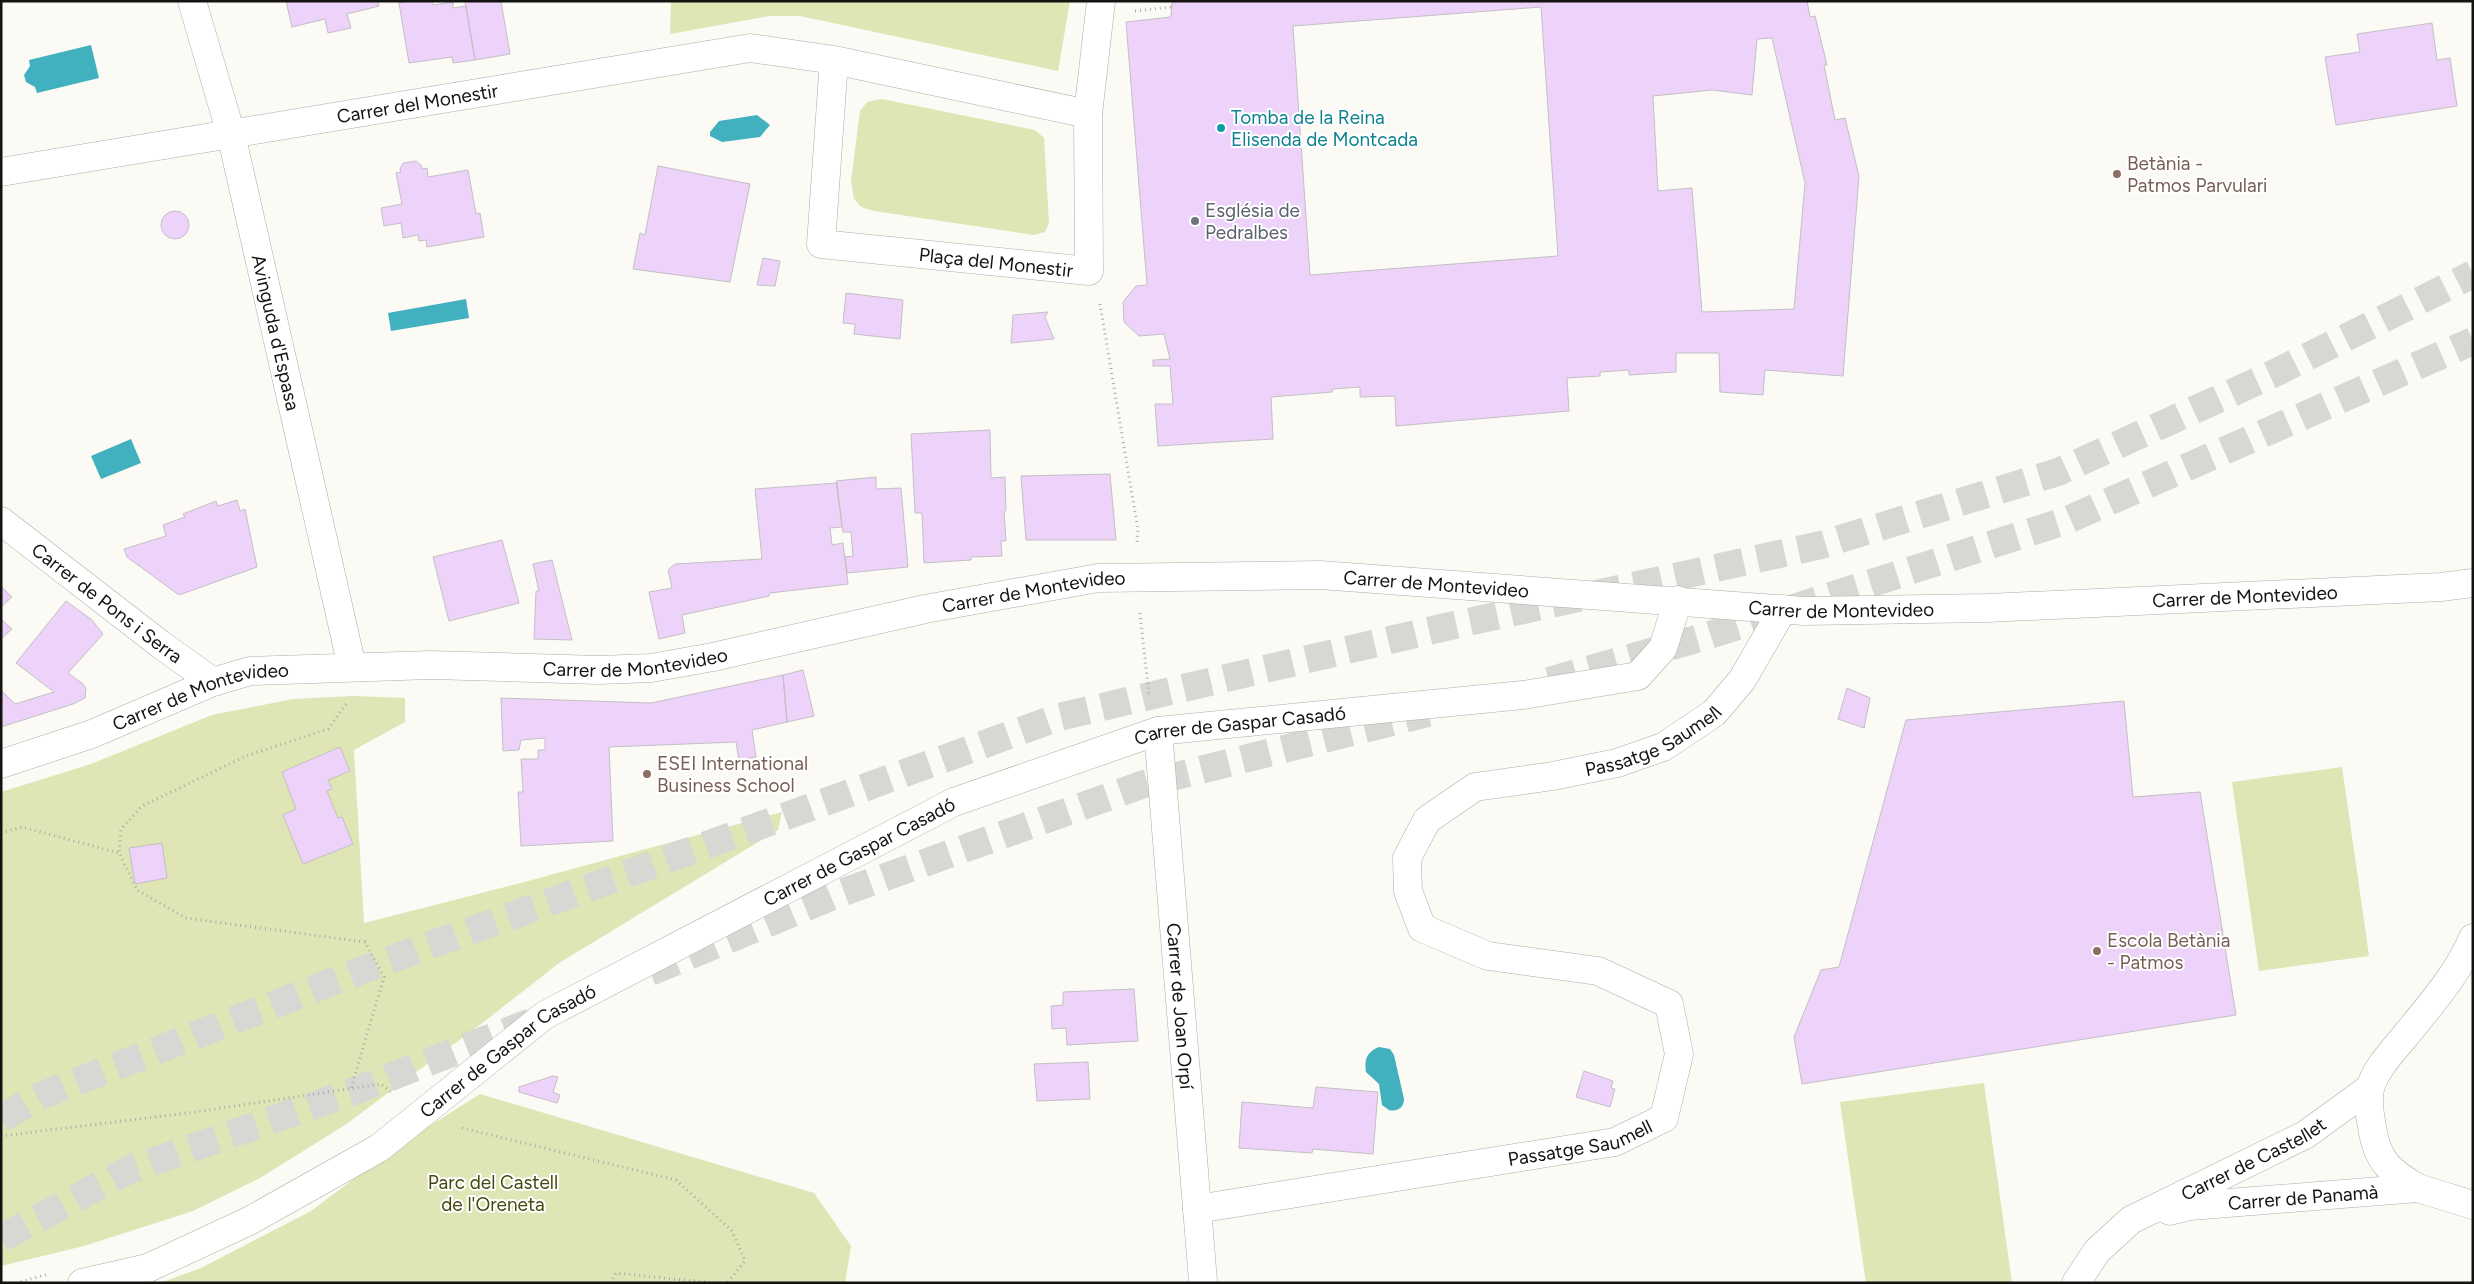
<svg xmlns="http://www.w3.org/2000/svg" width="2474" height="1284" font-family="Figtree,sans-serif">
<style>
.green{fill:#dfe5b4}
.water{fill:#41b1bf}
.building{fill:#edd2f9;stroke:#c3c0c4;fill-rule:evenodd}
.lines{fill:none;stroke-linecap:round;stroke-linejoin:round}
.highway-tunnel{stroke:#d8d7d3;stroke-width:28;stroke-dasharray:28 14;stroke-linecap:butt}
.minor-casing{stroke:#adaca7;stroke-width:29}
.path{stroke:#acaba7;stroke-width:3;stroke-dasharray:1 4;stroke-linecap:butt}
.minor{stroke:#fff;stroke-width:28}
.culture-dot{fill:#0f9aa8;stroke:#fff;stroke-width:2}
.education-dot{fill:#8d6e63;stroke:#fff;stroke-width:2}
.worship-dot{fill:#6b7280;stroke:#fff;stroke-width:2}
.labels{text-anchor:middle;stroke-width:4;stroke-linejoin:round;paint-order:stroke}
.street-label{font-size:19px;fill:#141311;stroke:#fff}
.culture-label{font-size:19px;fill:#0d838f;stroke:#fff;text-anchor:start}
.education-label{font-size:19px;fill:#785e54;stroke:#fff;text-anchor:start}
.worship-label{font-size:19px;fill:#5b616d;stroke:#fff;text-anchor:start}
.park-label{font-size:19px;fill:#46490e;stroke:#fff}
</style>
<rect width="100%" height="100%" fill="#fbfaf5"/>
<path class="green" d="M671 1H1070L1058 71 800 16H769L670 34Z
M882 99 1035 130 1044 138 1049 223 1045 232 1034 235 874 211 861 207 854 199 851 181 860 111 867 102Z
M352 696 405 698V722L354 750 364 923 517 884 782 812 778 830 559 963 481 1024 345 1125 260 1178 193 1211 84 1246 1 1266V792L91 764 212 715 293 699Z
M2342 767 2369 956 2259 971 2232 782Z
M1984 1083 2012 1283H1866L1840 1102Z
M480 1094 814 1193 851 1246 845 1283H160L201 1268 311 1211 395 1148Z"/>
<path class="water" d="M91 45 99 78 37 93 35 87 26 82 24 75 30 66 29 60Z
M757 115 770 125 760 137 722 142 710 136V132L719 121Z
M466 299 469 318 391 331 388 313Z
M131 439 141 463 101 479 91 456Z
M1379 1047 1390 1049 1394 1055 1404 1099C1404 1108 1397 1112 1389 1110L1382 1105 1379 1084 1366 1072C1364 1059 1367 1052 1379 1047Z"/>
<path class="building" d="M286 1H378L379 6 347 14 351 28 328 33 325 19 292 27Z
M408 1H432L433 5 453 2V8L466 6 475 60 453 63 452 57 409 63 399 3Z
M465 1H501L510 54 475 60Z
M1172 1H1807L1810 17 1815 16 1827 65H1824L1835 120 1845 118 1859 176 1843 376 1765 370 1763 395 1720 392 1719 353H1676V372L1629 375V370L1600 372V376L1567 378 1569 411 1396 426 1395 396 1360 397V387L1333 389 1332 392 1271 397 1273 439 1158 446 1155 404H1173L1170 366H1153V360L1170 359 1164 334 1139 336 1124 322 1123 302 1136 286 1147 285 1126 22 1171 17ZM1541 7 1558 256 1310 275 1293 26ZM1772 38 1805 183 1794 309 1702 312 1692 188 1658 191 1653 96 1712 90 1752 95 1757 39Z
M2432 23 2437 60 2450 58 2457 106 2336 125 2325 57 2360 52 2357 34Z
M416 161 421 165 422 169 427 168 428 177 468 170 476 214 480 213 484 237 427 247 426 240 419 241 418 235 403 238 401 223 384 226 381 208 402 204 396 173 401 172 400 169 403 163Z
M658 166 750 184 730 282 633 269 640 233 645 235Z
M161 225a14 14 0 1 1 28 0a14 14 0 1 1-28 0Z
M763 258 780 261 775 286 757 285Z
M846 293 903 300 900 339 854 334 855 324 843 323Z
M1048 312 1045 317 1054 339 1011 343 1013 315Z
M990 430 991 478 1005 477 1006 510 1004 513 1006 541H1001L1002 556 971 557V560L924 563 922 513H915L911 434Z
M1110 474 1116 540H1026L1021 476Z
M876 477V489L901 488 908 567 847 573 845 557 853 556 851 532H843L836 481Z
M837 483 842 527 830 528 832 545 843 543 848 584 770 593 769 596 682 615 685 633 659 639 649 592 672 588 668 570 675 564 762 559 755 489Z
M237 500 240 511 245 509 257 567 179 595 127 557 124 549 166 536 163 525 185 517 183 514 216 501 218 506Z
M502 540 519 603 449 621 433 557Z
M552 560 572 640 534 639 536 591H539L533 564Z
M1 586 12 597 1 607Z
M66 601 92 620 103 634 68 673 83 684 86 689 85 698 73 704 1 727V690L15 704 54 692 16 663Z
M1 619 12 629 1 639Z
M803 670 814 716 787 722 783 675Z
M783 675 787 722 752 730 756 757 739 760 736 742 609 747 613 841 521 846 518 792H523L521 759H538V750H545V738L521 740 519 750 503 751 501 698 651 703Z
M1847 688 1870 698 1864 728 1838 719Z
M2124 701 2133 797 2200 792 2236 1015 1802 1084 1794 1037 1821 970 1839 967 1906 720Z
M340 747 350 771 328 780 332 789 327 791 338 818 342 817 353 844 303 864 283 815 296 809 282 772Z
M162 843 167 878 135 884 129 848Z
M1134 989 1138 1041 1067 1045 1066 1028 1052 1029 1051 1006 1063 1005V992Z
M1088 1062 1090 1099 1037 1101 1034 1064Z
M1584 1071 1613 1081 1611 1088 1615 1089 1610 1107 1576 1097Z
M553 1076 558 1077 553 1092 560 1095 557 1103 519 1092V1087Z
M1316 1087 1378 1092 1373 1154 1313 1149 1312 1153 1239 1148 1242 1102 1313 1108Z"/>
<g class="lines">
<path class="highway-tunnel" d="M1549 681 1700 638 2065 521 2473 341
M650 972 838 894 1144 784 1428 713
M1 1118 40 1096 365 969 1059 717 1450 626 1821 545 2058 472 2271 375 2473 274
M1 1238 129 1170 352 1092 531 1022"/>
<defs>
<g id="minor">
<path id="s1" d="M192 1 231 134 352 667"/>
<path d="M1088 114 1101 1"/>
<path id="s2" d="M1 172 750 48 834 60 1088 114 1089 271 821 244 834 60"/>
<path id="s3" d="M1 521 160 644 213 682"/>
<path id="s4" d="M1158 731 1203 1281"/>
<path id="s5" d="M1 764 92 734 213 682 250 671 431 665 599 670 651 668 713 657 925 609 1098 578 1320 575 1804 611 1987 608 2441 587 2473 583"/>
<path d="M2418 1188C2390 1172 2377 1161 2372 1127 2370 1115 2367 1102 2370 1089 2375 1069 2393 1051 2406 1035 2431 1004 2457 975 2473 938"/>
<path id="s6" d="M1197 1209 1615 1142 1664 1118 1679 1054 1669 1004 1598 971 1488 956 1422 928 1408 891 1407 858 1427 820 1475 787 1553 776 1617 763 1663 747 1714 713 1742 680 1783 609"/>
<path id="s7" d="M2170 1211 2190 1206 2418 1188 2473 1205"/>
<path id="s8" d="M82 1283 148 1268 249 1221 379 1148 545 1015 954 802 1158 731 1523 695 1638 676 1663 648 1678 600"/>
<path id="s9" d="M2076 1283 2097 1251 2131 1220 2305 1135 2370 1088"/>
</g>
</defs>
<use href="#minor" class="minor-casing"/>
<path class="path" d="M1135 11 1171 7
M1100 304 1138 530 1137 542
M1140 613 1149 696
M346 704 328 729 246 756 142 806 121 829 119 853 137 890 186 918 365 942 384 977 351 1088
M1 833 22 827 119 853
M462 1128 676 1180 732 1231 745 1261 727 1283
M1 1136 195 1112 381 1084 391 1092
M16 1283 49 1274
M610 1283 616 1273 714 1283"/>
<use href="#minor" class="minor"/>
</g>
<circle class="culture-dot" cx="1221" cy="128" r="5"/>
<g class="education-dot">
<circle cx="2117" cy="174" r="5"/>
<circle cx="647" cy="774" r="5"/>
<circle cx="2097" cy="951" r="5"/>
</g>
<circle class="worship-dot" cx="1195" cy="221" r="5"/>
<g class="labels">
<g class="street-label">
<text dy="7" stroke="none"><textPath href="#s2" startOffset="422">Carrer del Monestir</textPath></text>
<text transform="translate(996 262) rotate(6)" y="7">Plaça del Monestir</text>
<text dy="7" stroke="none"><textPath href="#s1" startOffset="342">Avinguda d'Espasa</textPath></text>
<text dy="7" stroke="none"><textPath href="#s5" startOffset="1462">Carrer de Montevideo</textPath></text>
<text dy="7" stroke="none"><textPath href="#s5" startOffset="1058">Carrer de Montevideo</textPath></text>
<text dy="7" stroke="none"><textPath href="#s5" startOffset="2272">Carrer de Montevideo</textPath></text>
<text dy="7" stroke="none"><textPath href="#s3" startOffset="134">Carrer de Pons i Serra</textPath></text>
<text dy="7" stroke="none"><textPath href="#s5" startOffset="1868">Carrer de Montevideo</textPath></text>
<text dy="7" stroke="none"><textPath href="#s5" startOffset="652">Carrer de Montevideo</textPath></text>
<text dy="7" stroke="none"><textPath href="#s5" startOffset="212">Carrer de Montevideo</textPath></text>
<text dy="7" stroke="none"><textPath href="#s8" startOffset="1300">Carrer de Gaspar Casadó</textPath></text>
<text dy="7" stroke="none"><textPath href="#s6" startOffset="1215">Passatge Saumell</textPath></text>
<text dy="7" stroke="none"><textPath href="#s8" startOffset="895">Carrer de Gaspar Casadó</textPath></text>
<text dy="7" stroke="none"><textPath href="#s4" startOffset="276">Carrer de Joan Orpí</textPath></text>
<text dy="7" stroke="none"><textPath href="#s8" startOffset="490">Carrer de Gaspar Casadó</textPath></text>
<text dy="7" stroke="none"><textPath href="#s6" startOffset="389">Passatge Saumell</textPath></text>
<text dy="7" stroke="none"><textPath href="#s9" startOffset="221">Carrer de Castellet</textPath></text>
<text dy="7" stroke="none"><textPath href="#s7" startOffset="134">Carrer de Panamà</textPath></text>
</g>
<g class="culture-label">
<text x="1231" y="124">Tomba de la Reina<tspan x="1231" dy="22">Elisenda de Montcada</tspan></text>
</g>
<g class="education-label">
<text x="2127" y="170">Betània -<tspan x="2127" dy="22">Patmos Parvulari</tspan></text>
<text x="657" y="770">ESEI International<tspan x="657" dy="22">Business School</tspan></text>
<text x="2107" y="947">Escola Betània<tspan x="2107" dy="22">- Patmos</tspan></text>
</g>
<g class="worship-label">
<text x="1205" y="217">Església de<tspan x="1205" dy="22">Pedralbes</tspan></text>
</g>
<g class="park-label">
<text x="493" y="1189">Parc del Castell<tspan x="493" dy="22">de l'Oreneta</tspan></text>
</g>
</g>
<rect width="2474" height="1284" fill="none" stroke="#141311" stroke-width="5"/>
</svg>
